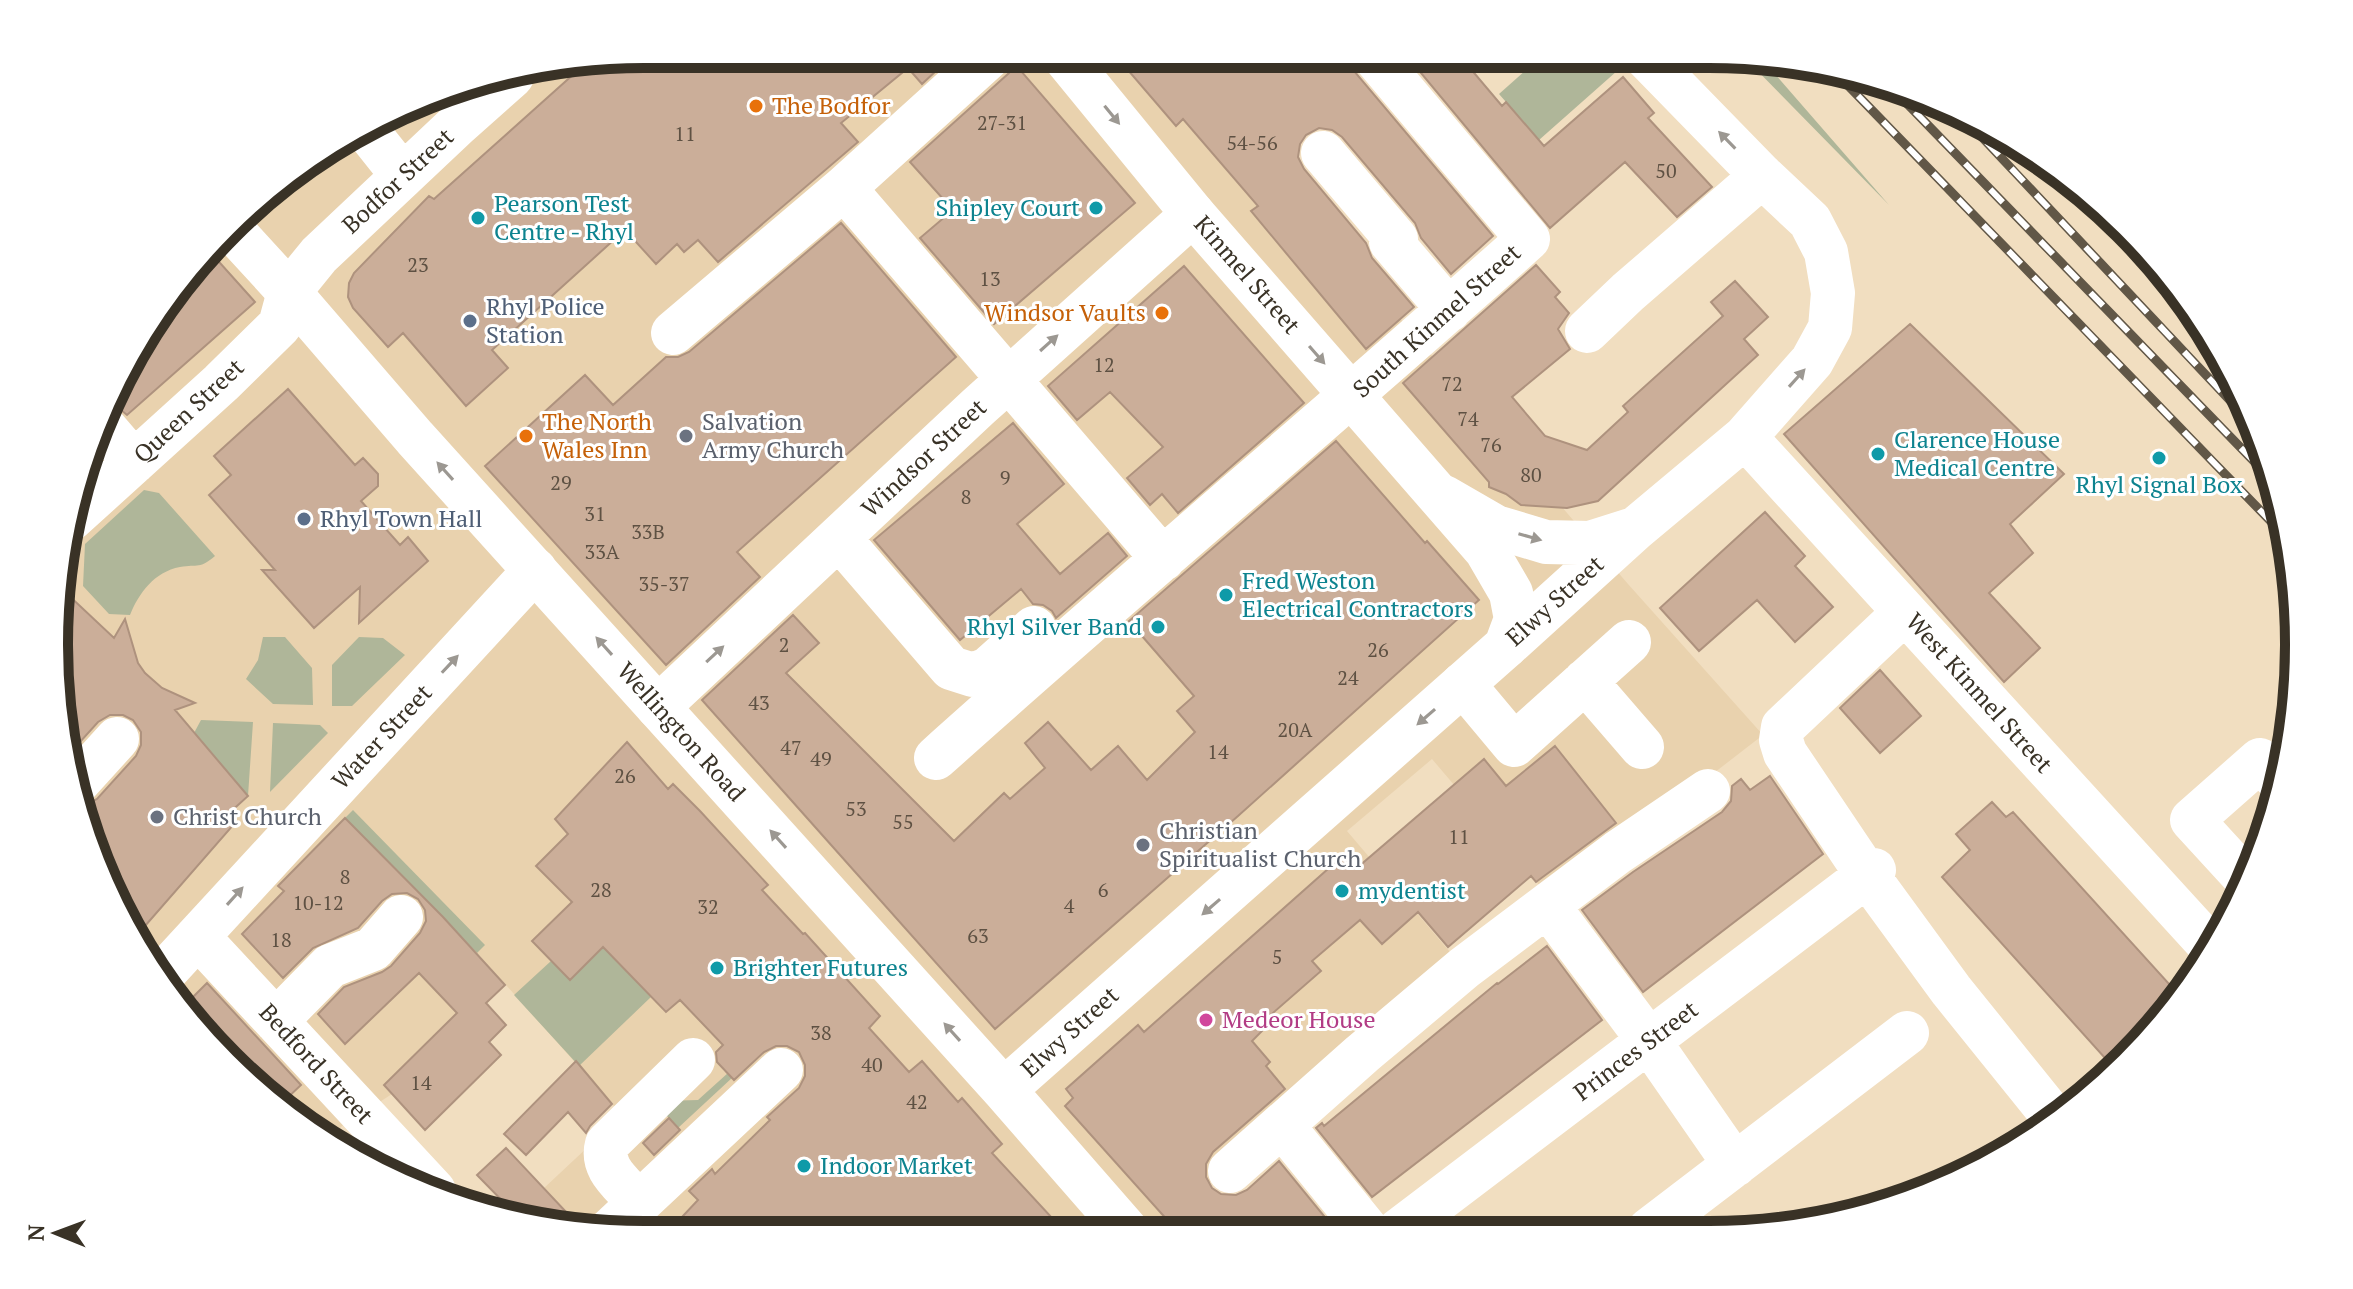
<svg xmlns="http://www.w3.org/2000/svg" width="2353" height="1289" font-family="'PT Serif',serif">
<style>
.built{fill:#e9d2ae}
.green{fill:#afb699}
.building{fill:#cbae99;stroke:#ae927e;stroke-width:2}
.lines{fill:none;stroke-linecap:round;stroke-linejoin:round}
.minor{stroke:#fff;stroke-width:44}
.major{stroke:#fff;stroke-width:44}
.rail-casing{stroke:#615747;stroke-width:9}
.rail{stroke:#fff;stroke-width:6;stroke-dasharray:18;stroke-linecap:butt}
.oneway{fill:#9c9892}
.food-dot{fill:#e8710a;stroke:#fff;stroke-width:3}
.culture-dot{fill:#0f9aa8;stroke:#fff;stroke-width:3}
.service-dot{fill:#5c6f8a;stroke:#fff;stroke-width:3}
.worship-dot{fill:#6b7280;stroke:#fff;stroke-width:3}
.hotel-dot{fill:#d1479c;stroke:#fff;stroke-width:3}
.labels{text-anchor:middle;stroke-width:6;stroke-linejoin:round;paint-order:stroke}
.number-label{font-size:20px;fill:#5e5143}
.food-label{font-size:24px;fill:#c56008;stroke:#fff;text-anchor:start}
.street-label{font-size:24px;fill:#393226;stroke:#fff}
.culture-label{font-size:24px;fill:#0d838f;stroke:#fff;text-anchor:start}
.service-label{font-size:24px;fill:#4e5e75;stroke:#fff;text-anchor:start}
.worship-label{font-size:24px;fill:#5b616d;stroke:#fff;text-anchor:start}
.hotel-label{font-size:24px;fill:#b23c85;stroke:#fff;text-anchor:start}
.rim{fill:none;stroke:#393226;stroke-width:10}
</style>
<rect width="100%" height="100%" fill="#f1dec0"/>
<path class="built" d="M644 54 1174 55 1628 584 1763 735 1551 899 1432 759 1347 831 1461 965 1153 1232 606 1234 512 1218 622 1115 506 985 392 1094 342 1126 329 1139 201 1034 99 871 55 684 74 492 153 317 285 176 454 85Z"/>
<path class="green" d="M1543 55H1601L1617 71 1539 140 1499 94Z
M1742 55 1761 58 1889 205Z
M144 490 159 493 215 556C200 569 198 564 180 567 154 572 139 593 130 615L109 614 83 586 85 544Z
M263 637H285L312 668 313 705 273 704 246 679 258 660Z
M359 637 383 638 405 655 352 706H332V665Z
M201 720 253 722 248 796 194 733Z
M273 723 320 725 328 733 270 792Z
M353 810 485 945 477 953 345 818Z
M612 939 638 983 651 997 579 1066 514 995 551 961 570 980Z
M814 1002 678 1128 656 1104 664 1101 698 1100 788 1019Z"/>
<path class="building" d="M644 54H954L922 84 908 68 841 123 858 142 718 262 698 240 684 252 677 244 656 264 627 232 618 240 616 238 492 350 508 368 466 406 403 333 388 347 353 308 348 297 349 283 354 273 429 196 434 199 585 64Z
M1115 55H1349V60L1354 71 1493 236 1451 274 1421 238 1415 223 1342 137 1332 130 1319 128 1306 135 1300 144 1298 157 1304 169 1366 243 1372 258 1414 307 1366 349 1251 211 1258 206 1183 119 1176 126Z
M1406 55H1459L1502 106 1506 102 1544 146 1623 77 1654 113 1648 118 1712 187 1677 217 1625 162 1550 228Z
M1015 64 1135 203 994 324 920 238 953 210 910 162 1009 73Z
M841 223 956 357 737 552 760 577 666 665 485 466 585 375 613 405 666 357H678L689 352Z
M212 254 255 302 127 415 114 404 153 317Z
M1536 265 1560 292 1555 297 1569 313 1558 329 1570 349 1512 397 1545 436 1587 450 1628 412 1623 406 1723 316 1711 302 1735 281 1768 317 1744 339 1758 355 1598 501 1567 508 1521 505 1506 494 1489 487V482L1403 383Z
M1184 266 1304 403 1178 513 1162 494 1150 505 1127 478 1163 447 1110 392 1077 420 1048 386Z
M1910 324 2064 474 2010 524 2033 553 1989 593 2040 648 2004 682 1784 434Z
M288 389 355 465 363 458 378 474V486L361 501 400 545 408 537 428 561 359 623 360 587 314 628 262 570H275L209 495 231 475 214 456Z
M1013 423 1064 484 1017 524 1060 574 1108 533 1127 556 1056 618 1052 611 1043 605 1033 604 1021 589 960 640 874 540Z
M1336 441 1425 543 1427 541 1479 600 1238 816 995 1029 702 700 793 615 819 643 786 673 954 841 1004 793 1010 799 1045 768 1025 743 1048 722 1091 770 1118 746 1147 780 1195 732 1177 711 1194 696 1129 621Z
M1765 512 1805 556 1795 566 1833 607 1795 642 1757 600 1699 651 1660 608Z
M64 591 114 638 125 619 138 663 145 673 162 688 195 703 175 710 248 796 226 816 235 823 138 934 99 871 84 806 97 799 136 756 141 745V732L133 720 123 715H110L98 722 71 752 55 684Z
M1880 670 1921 716 1880 753 1840 708Z
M627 742 668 789 673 784 700 811 768 885 762 890 803 934 805 933 880 1016 869 1028 909 1072 922 1061 958 1102 962 1098 1002 1144 992 1153 1065 1232 666 1234 698 1200 689 1191 712 1169 715 1174 770 1120 767 1117 799 1088 805 1076V1065L799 1052 787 1046H776L764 1052 734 1080 717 1062 716 1052 723 1045 680 1000 666 1012 603 947 570 980 532 941 572 902 536 866 568 834 555 819Z
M1555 746 1616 823 1536 882 1531 876 1448 947 1418 912 1382 944 1360 920 1312 961 1321 971 1258 1026 1262 1031 1252 1041 1270 1062 1266 1066 1285 1089 1213 1152 1206 1164V1177L1212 1188 1221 1194 1236 1195 1247 1190 1279 1161 1333 1227 1327 1231 1178 1232 1065 1106 1073 1098 1066 1089 1138 1025 1144 1032 1346 853 1358 867 1484 759 1506 786Z
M1770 776 1823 854 1643 992 1582 910 1633 872 1722 812 1731 801 1732 786 1741 779 1750 790Z
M1992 802 2006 817 2013 812 2180 996 2152 1034 2114 1068 1942 877 1970 850 1956 834Z
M345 818 443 917 505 985 486 1003 506 1025 489 1042 501 1055 425 1130 384 1085 457 1013 419 973 345 1044 318 1014 344 987 382 972 391 966 420 933 426 921 425 910 418 899 407 893 392 894 382 901 358 928 313 948 283 978 242 934 284 891 278 886Z
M1547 946 1602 1020 1372 1197 1316 1128 1322 1123 1324 1126 1497 983 1498 984Z
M207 983 301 1085 283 1102 201 1034 184 1006Z
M576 1061 612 1104 590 1126 586 1133 568 1112 526 1155 504 1134Z
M669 1118 680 1130 654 1155 643 1143Z
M506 1148 582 1229V1230L520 1219 477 1175Z"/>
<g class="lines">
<path class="minor" d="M368 132 403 176
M1323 153 1396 239 1391 242 1449 310
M844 188 1163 559
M1587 331 1628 292 1762 176
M673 333 844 188 992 54
M104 427 134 462
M1745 437 2213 949
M1444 497 1496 527 1546 542 1590 543 1631 530
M71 519 221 383 280 325 289 292 319 255 458 124 512 76
M839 538 951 668 973 675 988 669 1034 628
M1905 612 1783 727 1781 740 1785 753 1867 875 1951 990 2055 1119
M1506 646 1634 530 1745 437 1812 361 1830 328 1833 293 1826 252 1810 221 1762 176 1644 55
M1585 681 1642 747
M1463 684 1514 745 1629 642
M658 707 978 407 1193 214
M936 758C1132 582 1333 414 1528 239L1373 55
M78 782 117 739
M2247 880 2192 820 2260 760 2280 782
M1548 906 1649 1041 1735 1165
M198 937 434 1191
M163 974 535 570
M276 1021 330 966 373 949 401 917
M1282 1125 1368 1231
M1230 1171 1362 1054 1464 968 1618 852 1708 791
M638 1202C622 1183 600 1169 607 1144L693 1060
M1649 1230 1907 1033
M1398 1231 1874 870
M606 1234 781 1070"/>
<path class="major" d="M233 231 289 292 415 438 1004 1090 1128 1232
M1004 1090 1506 646 1516 619 1511 593 1486 550 1193 214 1062 54"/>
<defs>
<path id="rail" d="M1833 70 2286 537
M1890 86 2276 484
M1962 116 2254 426"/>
</defs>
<use href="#rail" class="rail-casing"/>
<use href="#rail" class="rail"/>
</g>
<defs><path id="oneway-solid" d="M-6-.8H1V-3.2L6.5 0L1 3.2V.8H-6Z" transform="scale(2)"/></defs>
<g class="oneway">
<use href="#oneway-solid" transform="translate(1112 115) rotate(51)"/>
<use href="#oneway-solid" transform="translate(1727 140) rotate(-134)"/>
<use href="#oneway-solid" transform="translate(1049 343) rotate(-42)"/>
<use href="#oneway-solid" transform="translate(1317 355) rotate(49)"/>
<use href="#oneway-solid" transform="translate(1797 378) rotate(-48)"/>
<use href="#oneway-solid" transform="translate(445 471) rotate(-132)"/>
<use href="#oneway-solid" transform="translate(1530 537) rotate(16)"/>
<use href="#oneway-solid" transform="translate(604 646) rotate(-132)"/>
<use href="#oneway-solid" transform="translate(715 654) rotate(-43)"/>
<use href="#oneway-solid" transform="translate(450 664) rotate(-47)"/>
<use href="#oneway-solid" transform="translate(1426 717) rotate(139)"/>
<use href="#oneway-solid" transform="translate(778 839) rotate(-132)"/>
<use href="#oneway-solid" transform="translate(235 896) rotate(-48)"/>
<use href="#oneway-solid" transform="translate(1211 907) rotate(139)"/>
<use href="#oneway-solid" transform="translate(952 1032) rotate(-132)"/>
</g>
<g class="food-dot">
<circle cx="756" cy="106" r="8"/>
<circle cx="1162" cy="313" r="8"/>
<circle cx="526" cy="436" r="8"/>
</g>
<g class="culture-dot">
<circle cx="1096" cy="208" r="8"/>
<circle cx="478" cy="218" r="8"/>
<circle cx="1878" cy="454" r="8"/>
<circle cx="2159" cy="458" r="8"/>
<circle cx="1226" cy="595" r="8"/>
<circle cx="1158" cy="627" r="8"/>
<circle cx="1342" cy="891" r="8"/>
<circle cx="717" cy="968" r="8"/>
<circle cx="804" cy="1166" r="8"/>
</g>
<g class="service-dot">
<circle cx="470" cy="321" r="8"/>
<circle cx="304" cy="519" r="8"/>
</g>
<g class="worship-dot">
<circle cx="686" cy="436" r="8"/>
<circle cx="157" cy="817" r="8"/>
<circle cx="1143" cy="845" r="8"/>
</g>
<circle class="hotel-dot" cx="1206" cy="1020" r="8"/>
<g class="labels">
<g class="number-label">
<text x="1002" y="130">27-31</text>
<text x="685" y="141">11</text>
<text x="1252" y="150">54-56</text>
<text x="1666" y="178">50</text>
<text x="418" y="272">23</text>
<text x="990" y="286">13</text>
<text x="1104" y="372">12</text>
<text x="1452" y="391">72</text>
<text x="1468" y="426">74</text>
<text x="1491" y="452">76</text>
<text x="1531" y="482">80</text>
<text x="1005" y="485">9</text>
<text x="561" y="490">29</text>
<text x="966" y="504">8</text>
<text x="595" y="521">31</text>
<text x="648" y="539">33B</text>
<text x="602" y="559">33A</text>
<text x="664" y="591">35-37</text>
<text x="784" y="652">2</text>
<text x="1378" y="657">26</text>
<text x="1348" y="685">24</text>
<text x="759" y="710">43</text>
<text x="1295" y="737">20A</text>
<text x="791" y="755">47</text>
<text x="1218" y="759">14</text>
<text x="821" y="766">49</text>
<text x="625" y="783">26</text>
<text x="856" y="816">53</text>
<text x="903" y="829">55</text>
<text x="1459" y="844">11</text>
<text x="345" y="884">8</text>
<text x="601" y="897">28</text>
<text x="1103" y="897">6</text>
<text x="318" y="910">10-12</text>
<text x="1069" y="913">4</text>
<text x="708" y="914">32</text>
<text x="978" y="943">63</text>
<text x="281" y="947">18</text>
<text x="1277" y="964">5</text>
<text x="821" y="1040">38</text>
<text x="872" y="1072">40</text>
<text x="421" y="1090">14</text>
<text x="917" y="1109">42</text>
</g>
<g class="food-label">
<text x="772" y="114">The Bodfor</text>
<text x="1146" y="321" text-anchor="end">Windsor Vaults</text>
<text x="542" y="430">The North<tspan x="542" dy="28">Wales Inn</tspan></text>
</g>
<g class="street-label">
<text transform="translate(398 181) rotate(-43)" y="8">Bodfor Street</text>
<text transform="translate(1247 275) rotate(49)" y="8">Kinmel Street</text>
<text transform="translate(1437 321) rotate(-42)" y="8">South Kinmel Street</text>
<text transform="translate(189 411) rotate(-43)" y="8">Queen Street</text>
<text transform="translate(924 458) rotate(-43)" y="8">Windsor Street</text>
<text transform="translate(1555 601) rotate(-42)" y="8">Elwy Street</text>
<text transform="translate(1979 693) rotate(48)" y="8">West Kinmel Street</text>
<text transform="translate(681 732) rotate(48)" y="8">Wellington Road</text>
<text transform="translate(382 737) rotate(-47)" y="8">Water Street</text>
<text transform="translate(1070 1032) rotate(-42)" y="8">Elwy Street</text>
<text transform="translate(1636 1051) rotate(-37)" y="8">Princes Street</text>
<text transform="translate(316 1064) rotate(47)" y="8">Bedford Street</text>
</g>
<g class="culture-label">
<text x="494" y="212">Pearson Test<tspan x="494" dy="28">Centre - Rhyl</tspan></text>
<text x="1080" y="216" text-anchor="end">Shipley Court</text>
<text x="1894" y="448">Clarence House<tspan x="1894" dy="28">Medical Centre</tspan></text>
<text x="2159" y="493" text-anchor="middle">Rhyl Signal Box</text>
<text x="1242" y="589">Fred Weston<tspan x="1242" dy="28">Electrical Contractors</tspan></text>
<text x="1142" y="635" text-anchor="end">Rhyl Silver Band</text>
<text x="1358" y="899">mydentist</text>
<text x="733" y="976">Brighter Futures</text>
<text x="820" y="1174">Indoor Market</text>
</g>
<g class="service-label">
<text x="486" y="315">Rhyl Police<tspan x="486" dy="28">Station</tspan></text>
<text x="320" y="527">Rhyl Town Hall</text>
</g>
<g class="worship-label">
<text x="702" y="430">Salvation<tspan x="702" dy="28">Army Church</tspan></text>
<text x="173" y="825">Christ Church</text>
<text x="1159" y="839">Christian<tspan x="1159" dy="28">Spiritualist Church</tspan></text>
</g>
<g class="hotel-label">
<text x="1222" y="1028">Medeor House</text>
</g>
</g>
<path d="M0 0H2353V1289H0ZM644 68H1709A576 576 0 0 1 2285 644V645A576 576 0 0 1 1709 1221H644A576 576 0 0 1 68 645V644A576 576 0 0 1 644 68Z" fill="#fff" fill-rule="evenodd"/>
<path class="rim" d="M644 68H1709A576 576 0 0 1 2285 644V645A576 576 0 0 1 1709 1221H644A576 576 0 0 1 68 645V644A576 576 0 0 1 644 68Z"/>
<g transform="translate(56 1233) rotate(271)" stroke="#ffffff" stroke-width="6" paint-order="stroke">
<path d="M0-6L14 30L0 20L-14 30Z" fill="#393226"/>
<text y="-12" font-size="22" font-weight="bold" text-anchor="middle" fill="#393226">N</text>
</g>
</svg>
